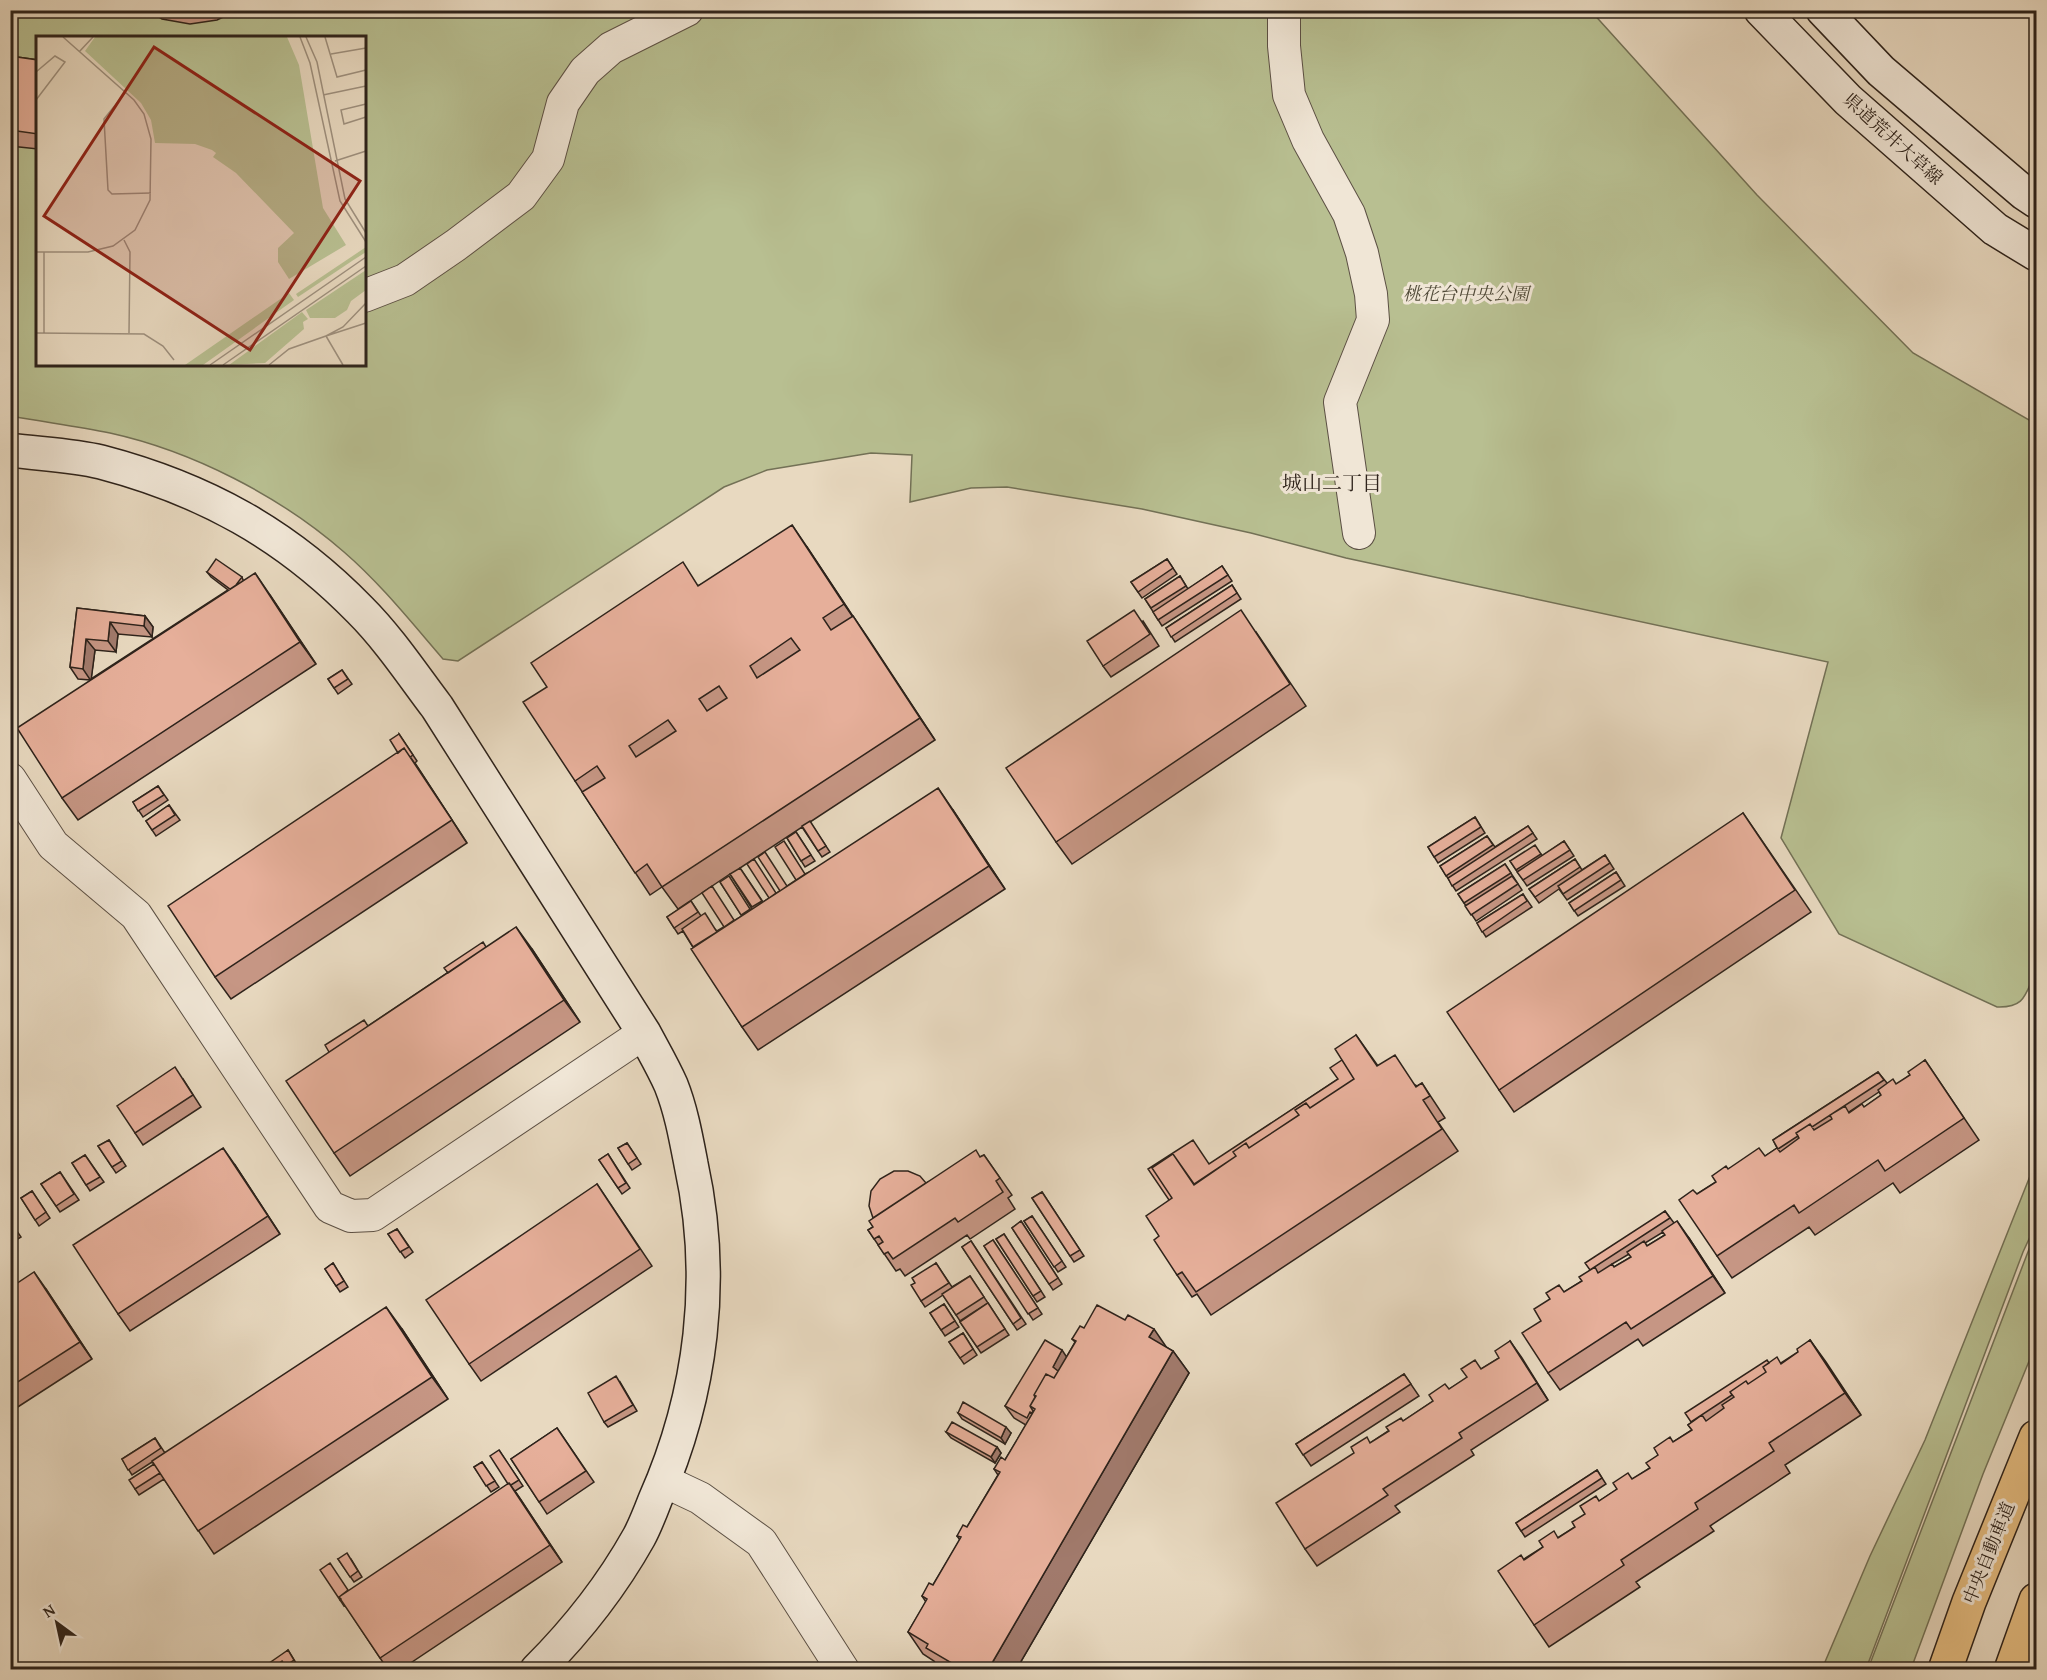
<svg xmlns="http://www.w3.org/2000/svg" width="2047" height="1680" font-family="'Gentium Book Plus','Noto Serif JP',serif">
<rect width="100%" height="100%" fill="#e8d9c0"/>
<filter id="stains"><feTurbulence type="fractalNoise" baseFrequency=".00333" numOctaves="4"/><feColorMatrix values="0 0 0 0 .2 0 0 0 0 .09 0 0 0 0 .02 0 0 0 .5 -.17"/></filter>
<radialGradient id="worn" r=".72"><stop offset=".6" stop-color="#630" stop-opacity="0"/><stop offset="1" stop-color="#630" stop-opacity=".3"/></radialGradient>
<path fill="#b8bf91" stroke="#737156" stroke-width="1.5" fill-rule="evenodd" d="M10,11H1591L1757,195L1913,353L2036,424V971C2025,994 2026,1008 1997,1007L1839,934L1781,838L1828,662L1346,558L1251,533L1142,509L1007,487L971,488L910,502L912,455L871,453L767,470L724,487L458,661L443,659C411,622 381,584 344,552C280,496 192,451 110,433C77,426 43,422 11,416ZM38,38H364V364H38Z
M2036,1161V1224L2023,1252L1866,1669H1822L1870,1556L1925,1440Z
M2036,1231V1344L1983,1474L1911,1669H1868Z"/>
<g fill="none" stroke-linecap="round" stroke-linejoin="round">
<g stroke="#5c5044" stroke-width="34">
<path id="street" d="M1284,10V46L1289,95L1308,140L1349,214L1362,253L1371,294L1373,320L1340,402L1359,533
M364,296L405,280L456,245L521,196L548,159L563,103L585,71L611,48L687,10
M10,779L53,845L136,915L330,1207L351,1216L373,1215L644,1033
M664,1481L700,1498L761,1542L843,1670"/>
</g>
<g stroke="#2e231b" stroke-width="36">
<path id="secondary" d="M1761,10L1848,100L1995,229L2036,254
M1823,10L1881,71L2024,193L2036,201
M10,450C40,454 72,455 101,462C204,489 286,534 360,610C389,639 412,674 437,707L644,1033C653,1050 663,1067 671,1085C681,1110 686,1138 691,1164C716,1278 702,1394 655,1500C650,1513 645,1526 639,1537C611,1587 577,1630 537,1670"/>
</g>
<g stroke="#2e231b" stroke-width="36">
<path id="highway" d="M1945,1670L1969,1602L2036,1437
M2011,1670L2036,1600"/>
</g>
<use href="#street" stroke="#f0e6d6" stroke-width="32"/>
<use href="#secondary" stroke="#f0e6d6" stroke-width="33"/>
<use href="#highway" stroke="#e4bc80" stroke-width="33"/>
</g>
<path fill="#c69684" stroke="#2e231b" stroke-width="1.5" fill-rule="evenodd" d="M148,10H238L217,20L190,24L162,19Z
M10,56L38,60V149L10,146Z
M807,547L935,740L810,822L830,852L822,857L802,827L740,868L763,902L805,874L953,810L1005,889L758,1050L742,1027L683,931L678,934L667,917L691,901L701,916L717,931L742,916L720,882L751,910L752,909L730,874L678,909L662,887L650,895L575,781L699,585Z
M1167,559L1177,574L1142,598L1131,582Z
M1222,566L1232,581L1162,626L1145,599L1180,576L1188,589Z
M207,572L242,577L243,580L270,595L316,664L78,820L62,798L90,680L78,679L70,667L77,608L145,616L153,627L152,637L118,634L116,652L95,650L91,679L228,590L211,577Z
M1232,585L1241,599L1175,642L1166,628Z
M1143,621L1159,646L1111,677L1103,666Z
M1256,632L1306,706L1072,864L1056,842Z
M342,670L352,684L338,694L328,679Z
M399,734L417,761L415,763L467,843L231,999L215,977L398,753Z
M158,786L168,800L143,817L133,802Z
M169,805L180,820L156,836L146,821Z
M1743,813L1811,912L1514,1112L1499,1090Z
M1475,817L1485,833L1438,863L1428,847Z
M1528,826L1537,839L1456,891L1440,866L1487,836L1495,847Z
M796,832L815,861L805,867L787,838Z
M1564,841L1574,856L1527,886L1510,861L1541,854L1542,856Z
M1605,855L1614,869L1567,900L1559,889L1539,903L1529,889L1575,859L1582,870Z
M1505,864L1522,890L1476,921L1458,894Z
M1616,872L1625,886L1578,916L1569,903Z
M1523,894L1532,907L1486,937L1477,923Z
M486,947L532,949L580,1022L350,1176L334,1153L329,1052Z
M1356,1035L1378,1066L1417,1086L1422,1083L1445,1118L1438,1122L1458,1151L1211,1315L1197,1294L1192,1297L1177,1275L1159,1236L1169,1200L1210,1164L1338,1079L1342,1060Z
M1925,1060L1979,1140L1900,1193L1893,1183L1815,1235L1809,1227L1732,1278L1717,1256L1697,1194L1716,1182L1728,1169L1765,1156L1777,1148L1773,1140L1878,1072L1887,1083L1897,1084L1910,1075ZM1879,1092L1881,1095L1864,1107L1850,1112H1849Z
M183,1079L201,1107L143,1145L135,1133Z
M109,1140L126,1166L116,1173L98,1146Z
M627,1143L641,1164L632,1170L618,1148Z
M608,1154L630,1188L622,1194L599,1160Z
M85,1155L104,1182L90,1191L72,1163Z
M984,1155L1012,1195L1008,1198L1015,1209L970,1239L967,1235L905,1276L900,1269L896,1271L868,1230L873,1227V1218L926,1183Z
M235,1165L280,1234L130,1331L118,1314Z
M60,1172L79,1200L60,1212L41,1184Z
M597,1184L652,1266L481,1381L469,1364Z
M32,1191L50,1218L39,1226L21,1198Z
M1042,1192L1084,1256L1074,1262L1032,1198Z
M1665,1211L1674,1223L1689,1238L1725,1293L1643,1346L1638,1339L1560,1390L1548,1373L1541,1321L1564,1292L1582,1281L1590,1270ZM1663,1232L1665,1235L1647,1246L1645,1243ZM1629,1254L1631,1257L1614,1267L1612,1264Z
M1032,1216L1066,1267L1058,1272L1024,1221Z
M10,1221L21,1237L13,1242L10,1239Z
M1021,1221L1062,1284L1053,1290L1012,1228Z
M397,1229L413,1252L405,1258L388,1234Z
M1004,1234L1045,1297L1037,1302L996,1239Z
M993,1240L1042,1314L1033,1320L984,1246Z
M971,1241L1026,1324L1017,1330L962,1247Z
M333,1263L348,1287L340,1292L325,1269Z
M936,1263L952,1287L970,1276L988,1303L960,1321L943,1295L925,1307L921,1301Z
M10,1288L46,1289L92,1359L10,1412Z
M988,1303L1009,1335L981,1353L960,1322Z
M944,1304L959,1327L945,1336L930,1313Z
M1084,1328L1166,1347L1173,1351L1189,1373L1016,1670H940L934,1661L923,1654L908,1632L926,1602L922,1596L933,1585L960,1540L957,1536L967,1527L998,1475L994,1469L1005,1460L1026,1425L1014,1418L1005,1406L1067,1356L1075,1342L1072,1339Z
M402,1329L448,1399L214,1554L164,1479L139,1495L135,1489L154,1464L152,1462L132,1475L122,1459L155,1438L165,1453Z
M963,1333L977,1355L964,1364L949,1342Z
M1810,1340L1861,1415L1785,1465L1790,1473L1710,1526L1714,1531L1636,1582L1640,1587L1549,1647L1534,1625L1524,1559L1575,1527L1585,1514L1599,1501L1650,1468L1658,1455L1673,1442L1692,1430L1688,1425L1769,1363H1781L1798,1352Z
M1510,1341L1548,1400L1471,1450L1474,1455L1395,1506L1400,1512L1317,1566L1305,1549L1370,1443L1433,1401L1449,1389L1499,1358Z
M1404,1374L1419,1396L1311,1466L1296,1444Z
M620,1382L637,1411L608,1427L604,1422Z
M958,1413L1011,1433L1005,1444L962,1419Z
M557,1428L594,1482L547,1514L511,1459Z
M946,1432L997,1447L1001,1453L995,1463L951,1438Z
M499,1450L523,1486L515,1491L562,1562L400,1670H388L345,1605L344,1606L340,1600L508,1484Z
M482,1462L499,1487L491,1492L474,1467Z
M1597,1470L1606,1484L1525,1537L1516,1523Z
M338,1559H351L362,1577L354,1582Z
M288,1650L298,1666L293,1670H267Z"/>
<path fill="#a17a6c" stroke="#2e231b" stroke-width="1.5" d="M792,525L807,547L859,626L844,604Z
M255,573L270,595L316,664L300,642Z
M145,616L153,627L152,637L144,626Z
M853,616L868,638L935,740L920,718Z
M110,622L118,634L116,652L108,641Z
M86,639L95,650L91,681L83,669Z
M404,748L420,771L467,843L452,820Z
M938,788L953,810L1005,889L989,866Z
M516,927L532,949L580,1022L564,1000Z
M223,1148L235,1165L280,1234L268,1216Z
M1677,1221L1689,1238L1725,1293L1713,1276Z
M34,1272L46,1289L92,1359L80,1342Z
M386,1307L402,1329L448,1399L432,1377Z
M1154,1329L1169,1351L1149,1337Z
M1810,1340L1826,1362L1861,1415L1845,1393Z
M1510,1341L1522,1358L1548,1400L1537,1383Z
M1062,1350L1070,1362L1061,1379L1053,1367Z
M1173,1351L1189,1373L1016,1670H988Z
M1006,1427L1011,1433L1005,1444L1001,1438Z
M997,1447L1001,1453L995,1463L991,1457Z
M509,1483L521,1500L562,1562L550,1545Z
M962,1663L967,1670H961L960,1668Z"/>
<path fill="#e6af9a" stroke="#2e231b" stroke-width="1.5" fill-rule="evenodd" d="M10,56L38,60V134L10,130Z
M792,525L844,604L823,618L831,630L853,616L920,718L662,887L647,864L635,873L582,792L605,778L597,766L575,781L523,702L547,687L531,663L683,562L698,586ZM791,638L800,650L757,678L750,666ZM719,686L727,698L707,711L699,699ZM668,720L676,731L636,757L629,746Z
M216,559L242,577L236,585L230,589L207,572Z
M1167,559L1173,568L1138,592L1131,582Z
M1222,566L1228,575L1158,620L1153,612Z
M255,573L300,642L62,798L17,728Z
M1180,576L1186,586L1151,608L1145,599Z
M1232,585L1237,593L1171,637L1166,628Z
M77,608L145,616L144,626L110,622L108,641L86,639L83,669L70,667Z
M1134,610L1150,634L1103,666L1087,641Z
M1241,610L1290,684L1056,842L1006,768Z
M342,670L348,679L334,688L328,679Z
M399,734L413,755L410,757L404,748L398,753L390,740Z
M404,748L452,820L215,977L168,906Z
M158,786L164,795L138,811L133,802Z
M938,788L989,866L742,1027L691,949Z
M169,805L175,815L152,830L146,821Z
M1743,813L1795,890L1499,1090L1447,1012Z
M1475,817L1481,827L1434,857L1428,847Z
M810,821L826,846L818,851L802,826Z
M1528,826L1533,833L1452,886L1448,878Z
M796,832L811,855L801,861L787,838Z
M1487,836L1493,845L1446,876L1440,866Z
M784,841L805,874L796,880L775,847Z
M1564,841L1570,850L1523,880L1517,872Z
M1535,845L1541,854L1516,870L1510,861Z
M765,852L787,886L780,891L758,857Z
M1605,855L1610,863L1563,894L1558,886Z
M754,859L776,893L769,898L747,864Z
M1575,859L1580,867L1535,897L1529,889Z
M1505,864L1511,873L1464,903L1458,894Z
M740,868L762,901L752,907L730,874Z
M1616,872L1621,880L1574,911L1569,903Z
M729,876L750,909L741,915L720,882Z
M1512,876L1518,884L1471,915L1465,906Z
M712,886L734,920L724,927L702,893Z
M1523,894L1527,901L1482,932L1477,923Z
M691,901L698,912L674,928L667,917Z
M705,913L717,932L693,947L682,929Z
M516,927L564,1000L334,1153L286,1081Z
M483,942L486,947L448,973L444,968Z
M364,1020L368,1026L329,1052L325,1045Z
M1356,1035L1377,1066L1395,1055L1416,1087L1422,1083L1430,1096L1423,1100L1442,1129L1196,1292L1182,1272L1177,1275L1154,1240L1159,1236L1146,1216L1172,1198L1152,1168L1173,1154L1194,1185L1236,1156L1233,1152L1246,1143L1249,1148L1299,1115L1295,1110L1306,1103L1310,1108L1354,1079L1335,1049Z
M1342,1060L1354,1079L1310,1108L1306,1103L1295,1110L1299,1115L1249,1148L1246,1143L1233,1152L1236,1156L1194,1184L1173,1154L1152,1168L1172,1198L1169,1200L1148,1169L1193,1140L1209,1164L1338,1079L1330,1068Z
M1925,1060L1964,1118L1885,1171L1878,1160L1799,1213L1794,1205L1717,1256L1679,1200L1693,1190L1697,1194L1716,1182L1712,1176L1726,1166L1728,1169L1759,1148L1765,1156L1777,1148L1780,1152L1799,1138L1796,1133L1810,1124L1814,1130L1832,1119L1830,1115L1845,1106L1849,1113L1862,1104L1864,1107L1881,1095L1878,1090L1893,1079L1896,1084L1910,1075L1908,1072Z
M175,1067L193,1095L135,1133L117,1106Z
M1878,1072L1884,1080L1812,1127L1810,1124L1796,1133L1798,1136L1778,1149L1773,1140Z
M109,1140L122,1161L112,1167L98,1146Z
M627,1143L637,1158L628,1164L618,1148Z
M223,1148L268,1216L118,1314L73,1245Z
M976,1150L980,1157L984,1155L1000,1178L996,1181L1003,1192L958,1222L955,1218L893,1259L888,1252L884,1254L878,1245L883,1242L879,1236L874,1239L868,1230L873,1227L869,1221Z
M608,1154L626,1183L618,1188L599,1160Z
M85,1155L100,1177L86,1185L72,1163Z
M894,1171H908L920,1176L926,1183L873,1218L869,1206L871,1191L880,1179Z
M60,1172L74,1194L56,1206L41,1184Z
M597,1184L640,1249L469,1364L426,1300Z
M32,1191L46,1212L35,1220L21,1198Z
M1042,1192L1080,1250L1070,1256L1032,1198Z
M1665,1211L1670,1218L1590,1270L1585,1263Z
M1032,1216L1062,1261L1054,1267L1024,1221Z
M10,1221L17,1231L10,1235Z
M1021,1221L1058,1278L1049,1284L1012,1228Z
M1677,1221L1713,1276L1631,1329L1626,1322L1548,1373L1522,1333L1541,1321L1534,1309L1550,1299L1546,1293L1559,1285L1564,1292L1582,1281L1579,1277L1595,1267L1598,1273L1612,1264L1614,1267L1631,1257L1627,1252L1644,1241L1647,1246L1665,1235L1662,1231Z
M397,1229L409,1247L400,1252L388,1234Z
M1004,1234L1041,1291L1033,1296L996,1239Z
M993,1240L1038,1308L1028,1314L984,1246Z
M971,1241L1021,1318L1013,1324L962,1247Z
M333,1263L344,1281L336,1286L325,1269Z
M936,1263L949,1283L921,1301L911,1285L915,1283L912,1278Z
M34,1272L80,1342L10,1387V1288Z
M970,1276L984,1297L956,1315L942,1294Z
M988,1303L1005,1329L977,1347L960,1322Z
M944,1304L955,1321L941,1330L930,1313Z
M1097,1305L1125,1320L1128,1315L1154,1329L1149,1337L1173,1351L988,1670H974L962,1663L960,1668L926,1648L928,1644L908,1632L927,1599L922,1596L929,1583L933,1585L961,1537L957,1536L963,1525L967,1527L1000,1472L994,1469L1001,1457L1005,1460L1035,1409L1030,1406L1036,1396L1034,1395L1046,1374L1054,1378L1076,1341L1072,1339L1080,1326L1084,1328Z
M386,1307L432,1377L198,1531L152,1461Z
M963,1333L973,1349L960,1358L949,1342Z
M1045,1340L1062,1350L1053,1367L1058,1371L1054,1378L1046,1374L1034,1395L1035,1397L1030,1406L1033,1411L1032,1413L1030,1412L1027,1418L1005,1406Z
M1810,1340L1845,1393L1769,1443L1774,1451L1695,1503L1698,1509L1621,1560L1624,1565L1534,1625L1498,1571L1521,1555L1524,1560L1543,1547L1539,1541L1554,1531L1558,1538L1575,1527L1572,1522L1585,1514L1580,1506L1596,1496L1599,1501L1617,1489L1613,1483L1628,1473L1632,1479L1650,1468L1646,1463L1658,1455L1654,1448L1670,1437L1673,1442L1692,1430L1688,1425L1702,1415L1706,1421L1724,1408L1722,1405L1734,1397L1730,1392L1746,1381L1748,1384L1766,1372L1763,1367L1777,1357L1781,1364L1798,1352L1797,1349Z
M1510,1341L1537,1383L1459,1433L1462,1438L1383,1489L1388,1495L1305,1549L1276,1503L1354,1453L1351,1447L1367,1437L1370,1443L1389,1431L1386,1427L1401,1418L1403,1421L1433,1401L1429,1395L1445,1384L1449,1389L1467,1377L1461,1369L1475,1360L1481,1369L1499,1358L1495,1351Z
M1767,1360L1769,1363L1763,1367L1766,1372L1748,1384L1746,1381L1730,1392L1732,1395L1691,1422L1685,1413Z
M1404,1374L1411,1384L1303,1455L1296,1444Z
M616,1376L633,1405L604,1422L588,1393Z
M963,1402L1006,1427L1001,1438L958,1413Z
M952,1422L997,1447L991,1457L946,1432Z
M557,1428L586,1471L539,1502L511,1459Z
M155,1438L161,1448L128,1470L122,1459Z
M499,1450L519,1480L511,1485L509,1483L508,1484L490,1456Z
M482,1462L495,1481L486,1486L474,1467Z
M154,1464L160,1473L135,1489L129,1480Z
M1597,1470L1602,1478L1521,1531L1516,1523Z
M509,1483L550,1545L380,1658L339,1597Z
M347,1553L358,1571L350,1577L338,1559Z
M330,1563L348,1590L339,1597L341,1599L340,1600L320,1570Z
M288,1650L294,1660L285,1666L282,1661L270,1670H267L265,1666Z
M282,1661L287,1670H270Z"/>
<g text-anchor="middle" stroke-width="6" stroke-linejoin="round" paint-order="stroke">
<g font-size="18" fill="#2e231b" stroke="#f0e6d6">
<text transform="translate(1893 139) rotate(42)" y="6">県道荒井大草線</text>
<text transform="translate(1989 1553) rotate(-68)" y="6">中央自動車道</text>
</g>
<g font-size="18" font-style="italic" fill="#504a38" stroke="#f0e6d6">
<text x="1466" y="300">桃花台中央公園</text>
</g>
<g font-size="20" fill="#2e231b" stroke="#f0e6d6">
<text x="1332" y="490">城山二丁目</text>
</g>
</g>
<g transform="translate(36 36)">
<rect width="330" height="330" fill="#e8d9c0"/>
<path d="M59,1H251L263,29L287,172L310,209L253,243L242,226V212L258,197L200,137L177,121L180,117L176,114L159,108L119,107L115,84L105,67L49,15ZM330,211V216L316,225L262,261L260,258ZM330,234V254L315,265L311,274L299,282H274L270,274ZM253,257L258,264L167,329H149ZM266,276L272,283L267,286L268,293L229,327L193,329Z" fill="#b8bf91"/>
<path fill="none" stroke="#9e907e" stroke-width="1.5" d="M264,1L274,27L304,165L330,206M270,1L281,26L309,163L330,197M289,1L301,41L330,34M43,16L57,1M295,18L330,12M0,36L19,20L29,26L0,64M89,57L68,83L72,154L76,158L115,157M287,59L330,50M330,68L305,74L308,88L330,81M299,125L330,115M88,204L94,216L93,297M0,216H52L77,210L99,194L114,164L115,103L108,78L98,64L27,1M8,216V297M330,267L307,291L290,300L330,287M0,297L108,298L127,310L138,324M174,329L330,221M187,329L330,230M233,329L253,313L290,300L307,329"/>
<path fill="#8f2418" fill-opacity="0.15" stroke="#8f2418" stroke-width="3" d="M118,11L324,145L214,314L8,180Z"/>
<rect width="330" height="330" fill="none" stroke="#2e231b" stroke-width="3"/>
</g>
<rect width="2047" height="1680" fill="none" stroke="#e8d9c0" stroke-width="36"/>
<rect x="12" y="12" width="2023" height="1656" fill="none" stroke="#2e231b" stroke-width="3"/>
<rect x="18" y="18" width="2011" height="1644" fill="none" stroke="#2e231b" stroke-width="1.5"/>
<g transform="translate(57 1623) rotate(327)" stroke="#f0e6d6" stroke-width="4.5" paint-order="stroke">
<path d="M0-4.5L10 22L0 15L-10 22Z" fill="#2e231b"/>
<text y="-9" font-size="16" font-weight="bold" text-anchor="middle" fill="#2e231b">N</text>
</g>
<rect width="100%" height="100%" filter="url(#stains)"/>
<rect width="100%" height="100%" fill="url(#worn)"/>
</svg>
